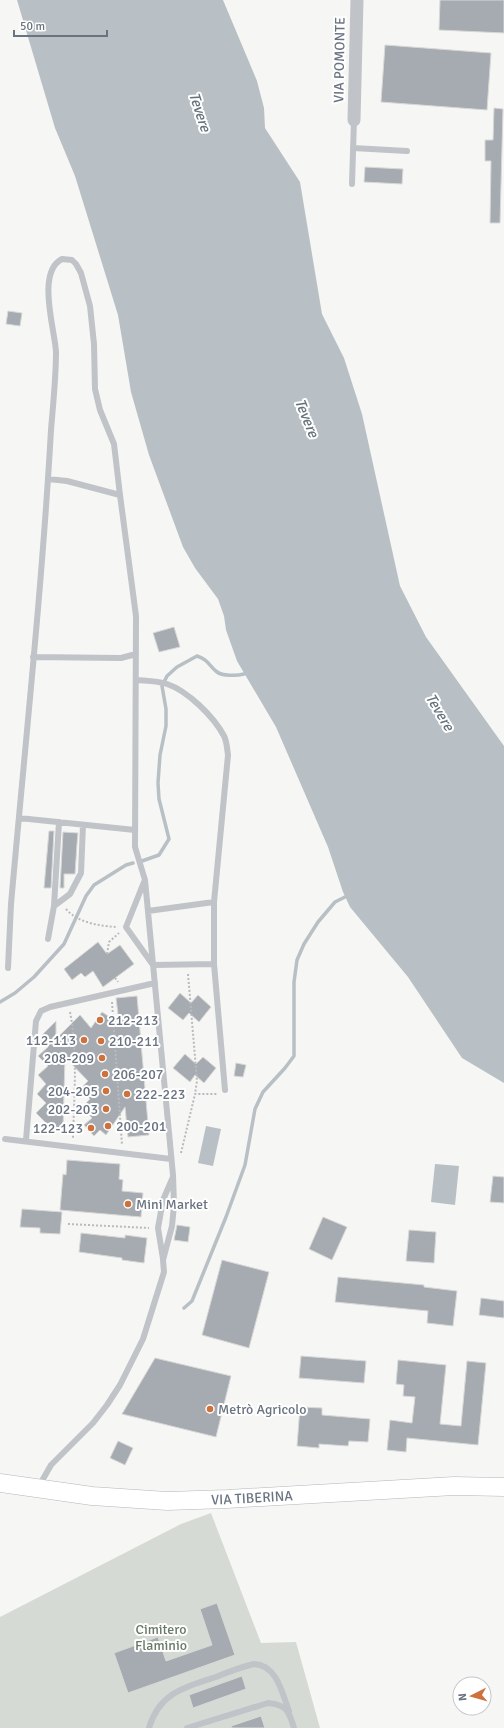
<svg xmlns="http://www.w3.org/2000/svg" width="504" height="1728" font-family="Signika,sans-serif">
<rect width="100%" height="100%" fill="#f6f6f4"/>
<path fill="#d5dbd4" d="M211,1513L261,1643L296,1642L320,1728H0V1617L181,1524Z"/>
<path fill="#b8c0c5" d="M17,0H223L257,81L264,108L265,128L300,182L322,314L344,358L362,414L400,586L426,637L504,746V1083L462,1058L408,977L350,907L343,892L328,847L276,727L237,661L226,630L224,616L218,599L195,568L183,547L149,455L131,392L118,315L75,176L55,128Z
M206,1126L221,1129L213,1166L198,1163Z
M435,1164L459,1166L455,1205L431,1202Z"/>
<g fill="none" stroke-linecap="round" stroke-linejoin="round">
<path stroke="#b8c0c5" stroke-width="3.5" d="M142,861L159,855L169,839L159,799L158,783L160,755L166,726V709L162,686L167,676L177,667L197,656C209,660 208,665 217,672C222,676 237,676 244,674
M0,1002L15,993L34,977L64,944L86,896L94,885L126,865L133,863
M184,1308L192,1301L226,1217L245,1165L255,1109L263,1092L285,1068L294,1056V982L297,960L304,944L318,922L335,902L345,897"/>
</g>
<path fill="#a6abb2" stroke="#d8d8d6" d="M440,0H504V33L439,30Z
M385,45L491,53L487,110L381,102Z
M494,108L503,109L500,223H490L491,161H485V140H493Z
M365,167L403,169L402,184L364,182Z
M8,311L22,313L20,326L6,324Z
M174,627L180,647L159,652L153,633Z
M49,831H54L51,888H44Z
M63,832L78,833L77,844L75,874H64V888H60Z
M98,942L107,954L120,945L134,964L103,987L93,971L85,977L81,973L72,980L64,969Z
M180,993L191,1003L198,995L211,1007L199,1022L189,1013L183,1020L168,1008Z
M137,996L149,1135L128,1137L125,1107L106,1135L100,1130L94,1136L84,1125L92,1118L82,1107L90,1099L80,1089L88,1081L65,1057L63,1129H52L36,1113L46,1103L37,1094L46,1084L38,1075L48,1066L38,1056L48,1047L39,1038L56,1021V1039L80,1015L91,1028L102,1012L119,1023L116,998Z
M185,1054L196,1064L203,1057L216,1068L204,1083L195,1075L190,1082L173,1068Z
M236,1063L246,1065L243,1077L234,1076Z
M67,1160L120,1164L119,1179L123,1180L122,1191L143,1193L141,1217L60,1210L63,1174L66,1175Z
M493,1176L504,1177V1203L490,1202Z
M22,1209L62,1212L60,1234L40,1233V1228L20,1227Z
M323,1217L347,1227L332,1260L309,1249Z
M177,1225L190,1227L188,1242L174,1240Z
M409,1230L436,1232L434,1263L406,1261Z
M81,1233L125,1238V1235L147,1238L144,1263L122,1260V1258L79,1252Z
M222,1260L269,1272L249,1348L202,1335Z
M338,1277L424,1285V1287L457,1291L453,1326L427,1323L428,1311L335,1302Z
M481,1298L504,1301V1318L479,1315Z
M301,1356L366,1361L364,1383L299,1378Z
M155,1358L231,1376L216,1437L122,1414Z
M398,1360L446,1365L440,1424L461,1426L467,1361L486,1363L478,1445L407,1438L406,1452L387,1450L390,1420L412,1423L415,1397L403,1396L404,1385L396,1384Z
M300,1407L322,1408V1415L370,1419L368,1442L349,1441L348,1446L319,1444V1448L297,1446Z
M118,1441L133,1448L125,1465L110,1458Z
M217,1603L235,1655L128,1693L114,1653L158,1637L166,1661L212,1645L200,1609Z
M242,1676L246,1689L193,1708L189,1695Z
M261,1716L265,1728H232L231,1726Z"/>
<g fill="none" stroke-linecap="round" stroke-linejoin="round">
<g stroke="#b3b6bb" stroke-width="19">
<g id="secondary">
<path id="s1" d="M0,1483L92,1496L167,1501L227,1499L454,1486L504,1487"/>
</g>
</g>
<path stroke="#b8babd" stroke-width="2" stroke-dasharray="2 2" stroke-linecap="butt" d="M66,909C78,923 100,926 117,927
M107,954L109,942L119,933
M188,974L197,1081L195,1094
M115,978L118,982
M112,1002L122,1145
M70,1012C78,1053 74,1097 73,1139
M181,1153L195,1094H218
M68,1224L149,1228"/>
<path stroke="#c0c3c7" stroke-width="6" d="M353,148L407,151
M352,184L354,120
M33,657L121,658L136,654
M136,680C147,681 157,681 167,684C188,691 214,717 224,736C227,742 227,749 228,755L214,902V964L225,1090
M19,818L135,830
M144,882L126,927L153,965L214,964
M54,906L59,822
M148,911L214,902
M48,939L54,906L70,894L81,873L83,825
M8,968L11,904C25,746 42,588 51,430C53,405 56,378 56,352C55,330 36,272 62,259L72,260L76,264L81,273L90,306L94,344L95,389L100,410L114,444L120,495
M5,1139L171,1159
M26,1140L36,1021L41,1011L50,1007L155,983
M163,1259L158,1228L163,1200L173,1177
M39,1486L51,1465L93,1423L107,1405L120,1385L143,1339L164,1272L163,1260L172,1226L174,1205L173,1175L145,880L135,847L136,616L120,495L67,481L48,479
M149,1728C159,1693 185,1687 216,1677C228,1672 241,1667 254,1664C277,1665 282,1693 289,1711
M187,1728L268,1703C287,1705 289,1711 294,1728"/>
<path stroke="#c0c3c7" stroke-width="13" d="M354,120L357,0"/>
<use href="#secondary" stroke="#fff" stroke-width="18"/>
</g>
<g fill="#cd723d" stroke="#fff" stroke-width="1.5">
<circle cx="100" cy="1020" r="4"/>
<circle cx="84" cy="1040" r="4"/>
<circle cx="101" cy="1041" r="4"/>
<circle cx="102" cy="1058" r="4"/>
<circle cx="105" cy="1074" r="4"/>
<circle cx="106" cy="1091" r="4"/>
<circle cx="127" cy="1094" r="4"/>
<circle cx="106" cy="1109" r="4"/>
<circle cx="108" cy="1126" r="4"/>
<circle cx="91" cy="1128" r="4"/>
<circle cx="128" cy="1204" r="4"/>
<circle cx="210" cy="1409" r="4"/>
</g>
<g text-anchor="middle" stroke-width="4" stroke-linejoin="round" paint-order="stroke">
<g font-size="14" fill="#697381" stroke="#fff">
<text transform="translate(339 60) rotate(-89)" y="5">VIA POMONTE</text>
<text dy="5" stroke="none"><textPath href="#s1" startOffset="253">VIA TIBERINA</textPath></text>
</g>
<g font-size="14" fill="#697381" stroke="#fff" text-anchor="start">
<text x="108" y="1025">212-213</text>
<text x="76" y="1045" text-anchor="end">112-113</text>
<text x="109" y="1046">210-211</text>
<text x="94" y="1063" text-anchor="end">208-209</text>
<text x="113" y="1079">206-207</text>
<text x="98" y="1096" text-anchor="end">204-205</text>
<text x="135" y="1099">222-223</text>
<text x="98" y="1114" text-anchor="end">202-203</text>
<text x="116" y="1131">200-201</text>
<text x="83" y="1133" text-anchor="end">122-123</text>
<text x="136" y="1209">Mini Market</text>
<text x="218" y="1414">Metrò Agricolo</text>
</g>
<g font-size="14" fill="#697967" stroke="#fff">
<text x="161" y="1634">Cimitero<tspan x="161" dy="16">Flaminio</tspan></text>
</g>
<g font-size="15" font-style="italic" fill="#65737d" stroke="#fff">
<text transform="translate(200 112) rotate(72)" y="5">Tevere</text>
<text transform="translate(307 418) rotate(68)" y="5">Tevere</text>
<text transform="translate(440 712) rotate(59)" y="5">Tevere</text>
</g>
</g>
<g transform="translate(472 1696) rotate(264)"><circle r="19" fill="#ffffff" stroke="#c3c7cd"/>
<path d="M0-3L7 15L0 10L-7 15Z" fill="#cd723d"/>
<text y="-6" font-size="11" font-weight="bold" text-anchor="middle" fill="#697381">N</text>
</g>
<path d="M14 30v6h93v-6" fill="none" stroke="#697381" stroke-width="2"/>
<text x="20" y="30" font-size="12" fill="#697381" stroke="#ffffff" stroke-width="3" paint-order="stroke">50 m</text>
</svg>
